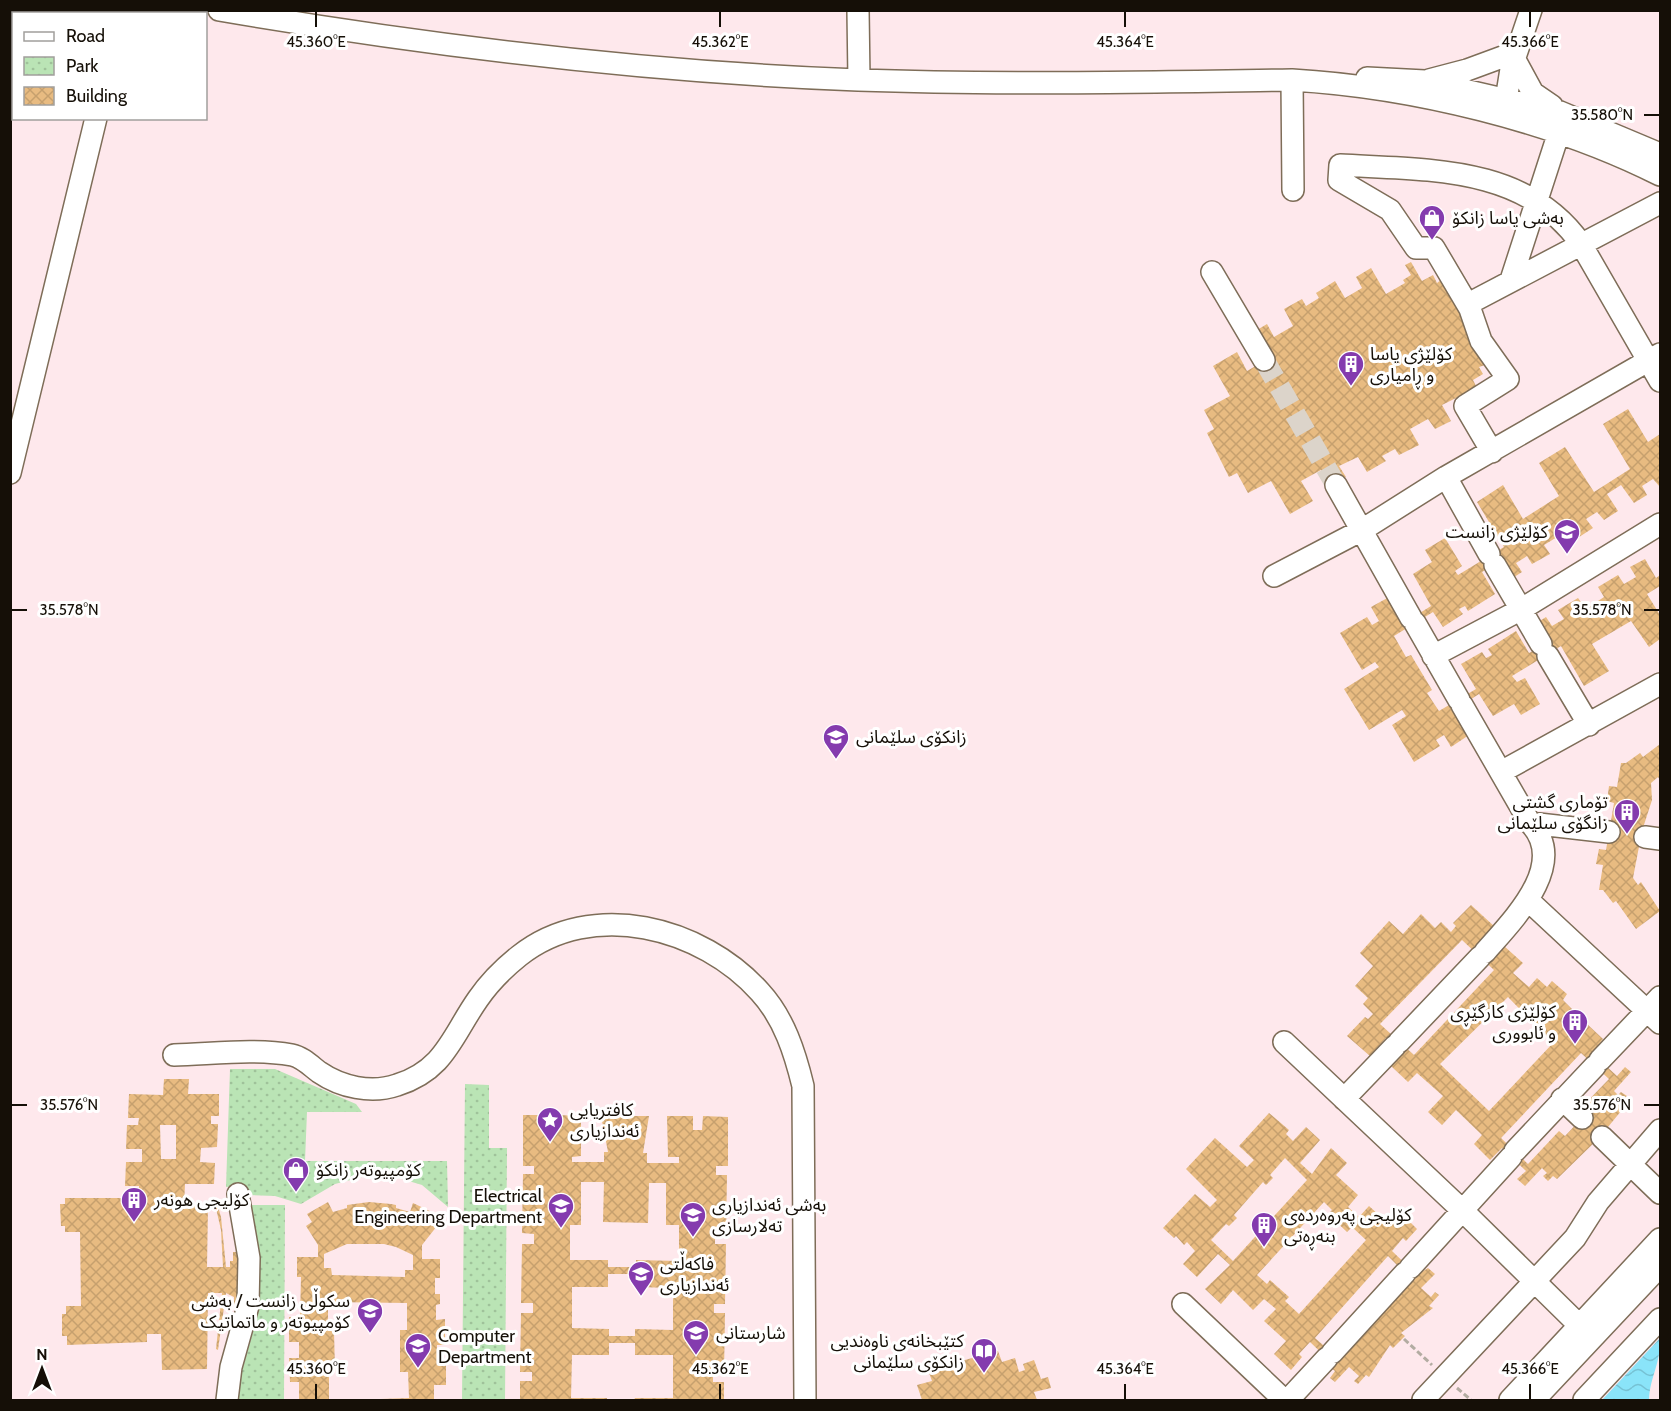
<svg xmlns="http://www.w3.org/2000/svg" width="1671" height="1411" font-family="Cabin,'Noto Sans Arabic',sans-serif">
<defs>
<pattern id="park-dots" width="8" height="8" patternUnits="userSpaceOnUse" patternTransform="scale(1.5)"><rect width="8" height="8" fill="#bae4b5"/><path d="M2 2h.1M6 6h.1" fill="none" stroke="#9fc29a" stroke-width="1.8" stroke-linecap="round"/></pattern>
<pattern id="water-waves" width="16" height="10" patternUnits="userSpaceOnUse" patternTransform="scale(1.5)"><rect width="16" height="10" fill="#8ae4f9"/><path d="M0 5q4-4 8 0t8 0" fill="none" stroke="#76c2d4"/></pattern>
<pattern id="building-cross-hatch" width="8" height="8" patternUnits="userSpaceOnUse" patternTransform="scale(1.5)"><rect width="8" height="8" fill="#e8bb81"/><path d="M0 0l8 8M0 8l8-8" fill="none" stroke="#c6a06e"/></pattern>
</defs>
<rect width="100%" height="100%" fill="#fff7ed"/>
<path fill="#fee8ec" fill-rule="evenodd" d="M11,11H1660V1400H11ZM14,14H206V118H14Z"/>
<path fill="url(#park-dots)" d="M230,1069H275L356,1104L362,1112H307L305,1161H447L448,1207L422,1185L392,1176L362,1177L335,1184L301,1204L275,1196L248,1195L246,1185L226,1187Z
M465,1084L489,1085V1148H507L505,1400H462Z
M244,1205H285L284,1400H237V1389L260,1306L257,1249Z"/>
<path fill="url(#water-waves)" d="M1660,1338C1661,1364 1650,1376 1649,1400H1602Z"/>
<path fill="url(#building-cross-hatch)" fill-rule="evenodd" d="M1411,262L1422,281L1433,275L1437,283L1441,280L1455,303L1485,365L1479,367L1483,374L1473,380L1481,396L1464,398L1462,395L1442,405L1451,421L1435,429L1428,419L1410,429L1419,445L1399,455L1395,449L1382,456L1386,461L1367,472L1358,457L1339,466L1346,477L1330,485L1321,470L1301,481L1313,501L1290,514L1271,481L1248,493L1237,473L1229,477L1207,433L1214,429L1204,410L1230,396L1213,366L1237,352L1247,371L1266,360L1252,333L1267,324L1274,337L1293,326L1284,309L1302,299L1306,306L1319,298L1316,293L1335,281L1345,298L1362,288L1356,277L1371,268L1386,294L1405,283L1403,280L1411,275L1405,265Z
M1628,409L1648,442L1660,434V487L1653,479L1642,486L1647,495L1634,503L1621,485L1607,494L1618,511L1604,520L1597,512L1586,519L1593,528L1573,541L1567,531L1544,545L1550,554L1532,564L1527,556L1516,563L1522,572L1508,581L1496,563L1482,572L1495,594L1468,611L1465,606L1459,609L1463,614L1443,627L1433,612L1394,636L1406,657L1411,655L1432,690L1427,693L1439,711L1476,689L1461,664L1482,652L1486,658L1492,655L1488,649L1516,631L1529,653L1544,645L1532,626L1546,617L1552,626L1564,619L1558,610L1578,598L1586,609L1604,597L1598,587L1618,575L1624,584L1636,577L1630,567L1645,559L1656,578L1660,575V586L1647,594L1660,615V639L1649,647L1631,621L1592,644L1609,671L1584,686L1561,646L1512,676L1517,682L1525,678L1540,704L1521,715L1514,704L1493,716L1479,694L1454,710L1469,735L1451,747L1444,735L1436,740L1440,746L1414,762L1392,725L1406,716L1402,710L1369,730L1344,689L1379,667L1375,662L1362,670L1340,633L1367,617L1372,625L1379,621L1371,607L1391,596L1407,621L1431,606L1413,574L1432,562L1425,550L1445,538L1462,566L1455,571L1458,575L1504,547L1477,502L1503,485L1523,519L1559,496L1539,463L1565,447L1594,492L1630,469L1603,424Z
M1660,744V780L1658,777L1651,783L1652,800L1642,831L1633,878L1638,885L1641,882L1660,911L1636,929L1616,901L1613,903L1603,890H1599L1603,865L1596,864L1599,849L1606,850L1614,803L1607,801L1609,786L1617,787L1621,763H1626L1640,753L1643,757Z
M1471,905L1495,927L1478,945L1493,959L1504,946L1523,963L1513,973L1529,987L1537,978L1547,987L1552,981L1567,994L1563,1000L1581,1018L1572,1027L1577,1032L1586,1023L1603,1039L1592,1053L1617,1076L1625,1067L1631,1072L1614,1091L1618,1095L1621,1092L1627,1096L1622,1102L1626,1105L1599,1138L1557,1179L1553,1176L1548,1181L1543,1176L1547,1173L1542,1168L1525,1186L1517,1179L1526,1171L1502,1148L1490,1160L1474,1144L1482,1135L1456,1110L1442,1125L1428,1112L1443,1096L1417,1073L1408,1082L1391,1066L1403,1054L1386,1038L1370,1056L1347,1036L1365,1017L1368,1019L1373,1014L1363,1004L1368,998L1355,986L1373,966L1360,953L1389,921L1403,934L1421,914L1435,928L1441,922L1451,932L1456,926L1453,923ZM1462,940L1494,970L1414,1055L1380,1024ZM1508,997L1553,1043L1489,1111L1440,1064ZM1581,1053L1609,1079L1578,1111L1583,1117L1565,1136L1559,1131L1528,1164L1501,1138Z
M164,1079H189L188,1094H219V1116H211V1124H218L217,1147L201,1148L200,1162L215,1163L214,1184H185L184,1206H208L207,1267H223L221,1230L215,1204L217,1203L221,1217L226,1267H230V1261H233V1252H240V1305H234V1297L226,1293L218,1350L216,1349L222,1293H208L207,1369L162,1370L161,1334H147V1342L67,1345V1336H62V1314H66V1306H81L80,1232H65V1226H61L60,1204H65V1198H139V1186H125L126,1162H142V1149H126L127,1125H138L139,1118H128L129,1094L163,1095ZM160,1125H176V1159H161Z
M1269,1113L1289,1130L1286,1134L1293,1141L1306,1127L1320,1140L1300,1163L1312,1174L1331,1148L1347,1163L1336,1175L1358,1195L1348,1207L1359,1217L1369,1206L1390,1225L1401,1213L1417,1229L1406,1241L1403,1238L1392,1251L1417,1275L1428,1268L1435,1274L1421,1288L1431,1297L1435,1292L1439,1295L1429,1306L1433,1308L1401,1333L1405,1336L1393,1348L1390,1345L1369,1377L1366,1375L1358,1384L1354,1381L1359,1376L1349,1367L1335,1382L1330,1378L1335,1371L1331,1368L1334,1365L1310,1342L1299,1354L1302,1357L1291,1370L1274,1354L1286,1341L1264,1321L1276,1309L1264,1299L1253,1310L1233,1290L1221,1304L1205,1289L1230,1265L1218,1254L1197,1277L1183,1264L1195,1251L1187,1242L1184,1245L1176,1236L1174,1238L1163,1228L1195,1194L1210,1207L1217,1200L1186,1169L1215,1138L1247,1167L1254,1160L1239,1146ZM1285,1158L1307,1180L1233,1261L1211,1240L1226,1224L1229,1226L1237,1218L1234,1215L1263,1182L1266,1185L1273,1178L1270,1175ZM1324,1202L1332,1210L1328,1214L1347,1232L1352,1227L1366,1240L1299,1314L1285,1301L1289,1297L1270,1280L1267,1284L1257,1275ZM1388,1256L1411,1279L1339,1359L1315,1338Z
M523,1115H549L548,1129H558V1115L581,1116V1156L572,1157V1162H604V1152H608L601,1116H649L643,1153H647V1163H679V1157H668L667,1116H693V1130H702L703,1116L728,1117V1166H716V1175H727L726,1235H715V1244H726L725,1304H714V1313H725L724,1374H713V1382H724V1400H634L635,1398H673V1355H635V1343H609V1355H572L571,1398H607V1400H520V1381H532V1372H520L521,1313H533V1303H521L522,1244H534V1234L522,1233L523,1174H534V1166H523ZM581,1182H604L603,1222L648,1223L649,1183H666V1225H679V1261L636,1260V1267H608V1260H570V1225H581ZM608,1274H636V1287L673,1288V1330L635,1329V1336H609V1329L572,1328V1287H608Z
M328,1202L333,1212L347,1208V1205L369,1202L391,1204L396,1205V1208L410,1212L413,1203L436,1214L430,1223L437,1226L422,1245V1259H440V1278H435V1294H440V1304L436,1305V1320L445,1319V1345H437V1360H446V1385H434V1400H352L409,1398L408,1372H400V1330H407V1303L328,1302V1331H334L335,1371L329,1372V1400H299V1382H290L289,1358H299V1342H289V1317H300L301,1277H297V1257H318V1245L306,1226L312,1222L307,1214ZM347,1244H384L396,1247L413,1255V1270H405V1277L332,1275L331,1268H324V1254Z
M998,1351L1002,1362L1015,1358L1019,1372L1025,1370L1023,1364L1034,1360L1041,1379L1048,1377L1051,1388L1034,1392L1037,1400H922L917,1385L932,1381L928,1370Z"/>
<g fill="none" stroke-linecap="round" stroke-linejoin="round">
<path stroke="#dcd4ca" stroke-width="21" stroke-dasharray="21 10" stroke-linecap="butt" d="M1264,360L1336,485"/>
<g stroke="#7e6d58" stroke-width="24">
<path id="minor" d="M219,10C430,46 644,72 858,80C1003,85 1147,82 1292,80C1412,87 1553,121 1660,175
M858,10L859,80
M122,14L123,10
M1514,58L1533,93L1552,106
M1367,78L1425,81L1560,112L1660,154
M1292,80L1293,190
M1429,80L1467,70L1505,56
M1504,113L1511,69L1531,10
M1212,272L1264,360
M1511,280L1559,132
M1468,304L1660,203
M1492,452L1465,406L1508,379L1481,341L1470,309L1434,248H1416L1390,210L1339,180L1340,165C1426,170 1526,165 1581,244L1660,381
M10,473L96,118
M1446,477L1489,554
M1336,485L1411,618
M1495,565L1541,644
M1274,576L1362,530L1446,477L1660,354
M1415,623L1459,700
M1433,656L1520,610L1660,524
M1548,656L1589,725
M1462,705L1530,823C1570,864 1512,921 1485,952
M1501,772L1660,684
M1530,823L1609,832
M1645,837L1660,839
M1529,901L1660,1023
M1284,1042L1463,1211L1580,1326
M1399,1042L1480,957
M174,1055C212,1054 255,1048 292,1055C302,1057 311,1066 319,1072C341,1087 371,1094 397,1085C445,1070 452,1036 478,999C489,983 504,968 519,956C592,898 702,927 760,992C784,1018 795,1053 803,1086L805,1400
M1600,1060L1660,997
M1344,1099L1395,1046
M1562,1099L1582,1118
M1602,1137L1660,1193
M1515,1151L1595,1066
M1410,1268L1511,1157
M1183,1304L1284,1400
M1332,1353L1405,1273
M227,1400L231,1367L248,1306L249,1258L238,1194
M1288,1400L1327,1358
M1423,1400L1575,1238L1598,1202L1660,1130
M1510,1400L1660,1239
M1534,1400L1660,1266
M1584,1400L1660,1319"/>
</g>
<path stroke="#b3aca2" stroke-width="3" stroke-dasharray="6 3" stroke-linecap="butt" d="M1404,1339L1432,1365
M1457,1388L1471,1400"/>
<use href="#minor" stroke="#fff" stroke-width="21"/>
</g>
<path fill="none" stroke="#150f07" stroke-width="2" d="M316,12V27M720,12V27M1125,12V27M1530,12V27M1644,115H1659M12,610H27M1644,610H1659M12,1105H27M1644,1105H1659M316,1384V1399M720,1384V1399M1125,1384V1399M1530,1384V1399"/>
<defs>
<g id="shop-pin" transform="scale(1.35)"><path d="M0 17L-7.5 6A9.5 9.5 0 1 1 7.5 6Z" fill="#843bae" stroke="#fff"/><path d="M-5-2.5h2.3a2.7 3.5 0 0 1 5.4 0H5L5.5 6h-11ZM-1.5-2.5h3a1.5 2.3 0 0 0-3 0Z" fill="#fff"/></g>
<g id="building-pin" transform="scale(1.35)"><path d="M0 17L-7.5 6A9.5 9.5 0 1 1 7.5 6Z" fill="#843bae" stroke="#fff"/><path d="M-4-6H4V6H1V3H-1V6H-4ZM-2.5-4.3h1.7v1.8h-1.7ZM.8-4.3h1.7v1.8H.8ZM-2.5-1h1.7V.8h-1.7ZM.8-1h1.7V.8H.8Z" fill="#fff"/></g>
<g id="university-pin" transform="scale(1.35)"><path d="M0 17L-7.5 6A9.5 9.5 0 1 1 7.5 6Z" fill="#843bae" stroke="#fff"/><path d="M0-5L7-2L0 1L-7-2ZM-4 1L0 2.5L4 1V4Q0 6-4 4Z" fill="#fff"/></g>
<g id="sight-pin" transform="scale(1.35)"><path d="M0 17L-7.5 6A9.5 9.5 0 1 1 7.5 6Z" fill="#843bae" stroke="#fff"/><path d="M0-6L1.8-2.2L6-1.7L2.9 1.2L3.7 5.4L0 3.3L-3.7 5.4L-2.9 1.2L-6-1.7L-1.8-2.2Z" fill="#fff"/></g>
<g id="library-pin" transform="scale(1.35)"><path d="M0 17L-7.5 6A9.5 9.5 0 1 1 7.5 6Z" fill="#843bae" stroke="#fff"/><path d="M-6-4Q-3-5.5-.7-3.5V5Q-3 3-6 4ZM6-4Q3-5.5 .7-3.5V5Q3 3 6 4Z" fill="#fff"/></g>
</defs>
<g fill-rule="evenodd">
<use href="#shop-pin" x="1432" y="218"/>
<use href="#building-pin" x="1351" y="364"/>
<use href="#university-pin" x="1567" y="532"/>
<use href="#university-pin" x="836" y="737"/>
<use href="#building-pin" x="1627" y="812"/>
<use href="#building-pin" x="1575" y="1022"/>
<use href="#sight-pin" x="550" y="1120"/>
<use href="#shop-pin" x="296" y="1170"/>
<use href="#building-pin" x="134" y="1200"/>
<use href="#university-pin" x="561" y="1206"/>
<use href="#university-pin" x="693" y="1215"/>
<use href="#building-pin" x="1264" y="1225"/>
<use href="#university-pin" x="641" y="1274"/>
<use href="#university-pin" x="370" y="1311"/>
<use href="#university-pin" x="696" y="1333"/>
<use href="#university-pin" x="418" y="1346"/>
<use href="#library-pin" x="984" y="1351"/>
</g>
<g text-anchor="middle" stroke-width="6" stroke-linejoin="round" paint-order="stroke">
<g font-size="18" fill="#150f07" stroke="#fff" text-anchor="start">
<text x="1452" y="224">بەشی یاسا زانکۆ</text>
<text x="1370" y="360">کۆلێژی یاسا<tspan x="1370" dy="21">و ڕامیاری</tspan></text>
<text x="1548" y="538" text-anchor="end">کۆلێژی زانست</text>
<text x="856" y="743">زانکۆی سلێمانی</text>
<text x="1608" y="808" text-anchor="end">تۆماری گشتی<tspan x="1608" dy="21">زانگۆی سلێمانی</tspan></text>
<text x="1556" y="1018" text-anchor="end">كۆلێژی كارگێڕی<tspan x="1556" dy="21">و ئابووری</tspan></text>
<text x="570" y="1116">کافتریایی<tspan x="570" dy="21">ئەندازیاری</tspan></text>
<text x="316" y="1176">کۆمپیوتەر زانکۆ</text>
<text x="542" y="1202" text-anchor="end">Electrical<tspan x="542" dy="21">Engineering Department</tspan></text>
<text x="154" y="1206">کۆلیجی هونەر</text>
<text x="712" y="1211">بەشی ئەندازیاری<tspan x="712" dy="21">تەلارسازی</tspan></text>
<text x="1284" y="1221">کۆلیجی پەروەردەی<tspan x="1284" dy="21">بنەڕەتی</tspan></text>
<text x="660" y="1270">فاکەڵتی<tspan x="660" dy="21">ئەندازیاری</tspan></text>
<text x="350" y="1307" text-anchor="end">سکوڵی زانست / بەشی<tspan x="350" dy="21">کۆمپیوتەر و ماتماتیک</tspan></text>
<text x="716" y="1339">شارستانی</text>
<text x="438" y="1342">Computer<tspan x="438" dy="21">Department</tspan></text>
<text x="964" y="1347" text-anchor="end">کتێبخانەی ناوەندیی<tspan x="964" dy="21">زانکۆی سلێمانی</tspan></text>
</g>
</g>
<g font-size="15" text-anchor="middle" fill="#150f07" stroke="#fff" stroke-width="6" stroke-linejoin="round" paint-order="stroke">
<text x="316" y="47">45.360°E</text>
<text x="720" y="47">45.362°E</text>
<text x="1125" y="47">45.364°E</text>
<text x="1530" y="47">45.366°E</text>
<text x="1602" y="120">35.580°N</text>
<text x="69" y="615">35.578°N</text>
<text x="1602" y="615">35.578°N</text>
<text x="69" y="1110">35.576°N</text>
<text x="1602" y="1110">35.576°N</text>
<text x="316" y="1374">45.360°E</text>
<text x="720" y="1374">45.362°E</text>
<text x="1125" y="1374">45.364°E</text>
<text x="1530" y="1374">45.366°E</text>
</g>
<rect width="1671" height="1411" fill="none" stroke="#150f07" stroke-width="24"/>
<rect x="12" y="12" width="195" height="108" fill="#ffffff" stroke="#a19f9c" stroke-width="1.5"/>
<rect x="24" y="32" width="30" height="9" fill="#ffffff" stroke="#a19f9c" stroke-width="1.5"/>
<text x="66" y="42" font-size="18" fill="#150f07">Road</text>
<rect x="24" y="57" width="30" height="18" fill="url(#park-dots)" stroke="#a19f9c" stroke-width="1.5"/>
<text x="66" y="72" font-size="18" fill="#150f07">Park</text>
<rect x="24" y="87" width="30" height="18" fill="url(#building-cross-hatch)" stroke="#a19f9c" stroke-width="1.5"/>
<text x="66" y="102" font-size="18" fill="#150f07">Building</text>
<g transform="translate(42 1369)" stroke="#ffffff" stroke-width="4.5" paint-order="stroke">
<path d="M0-4.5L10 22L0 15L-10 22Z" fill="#150f07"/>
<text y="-9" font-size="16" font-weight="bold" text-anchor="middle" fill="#150f07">N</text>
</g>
</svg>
